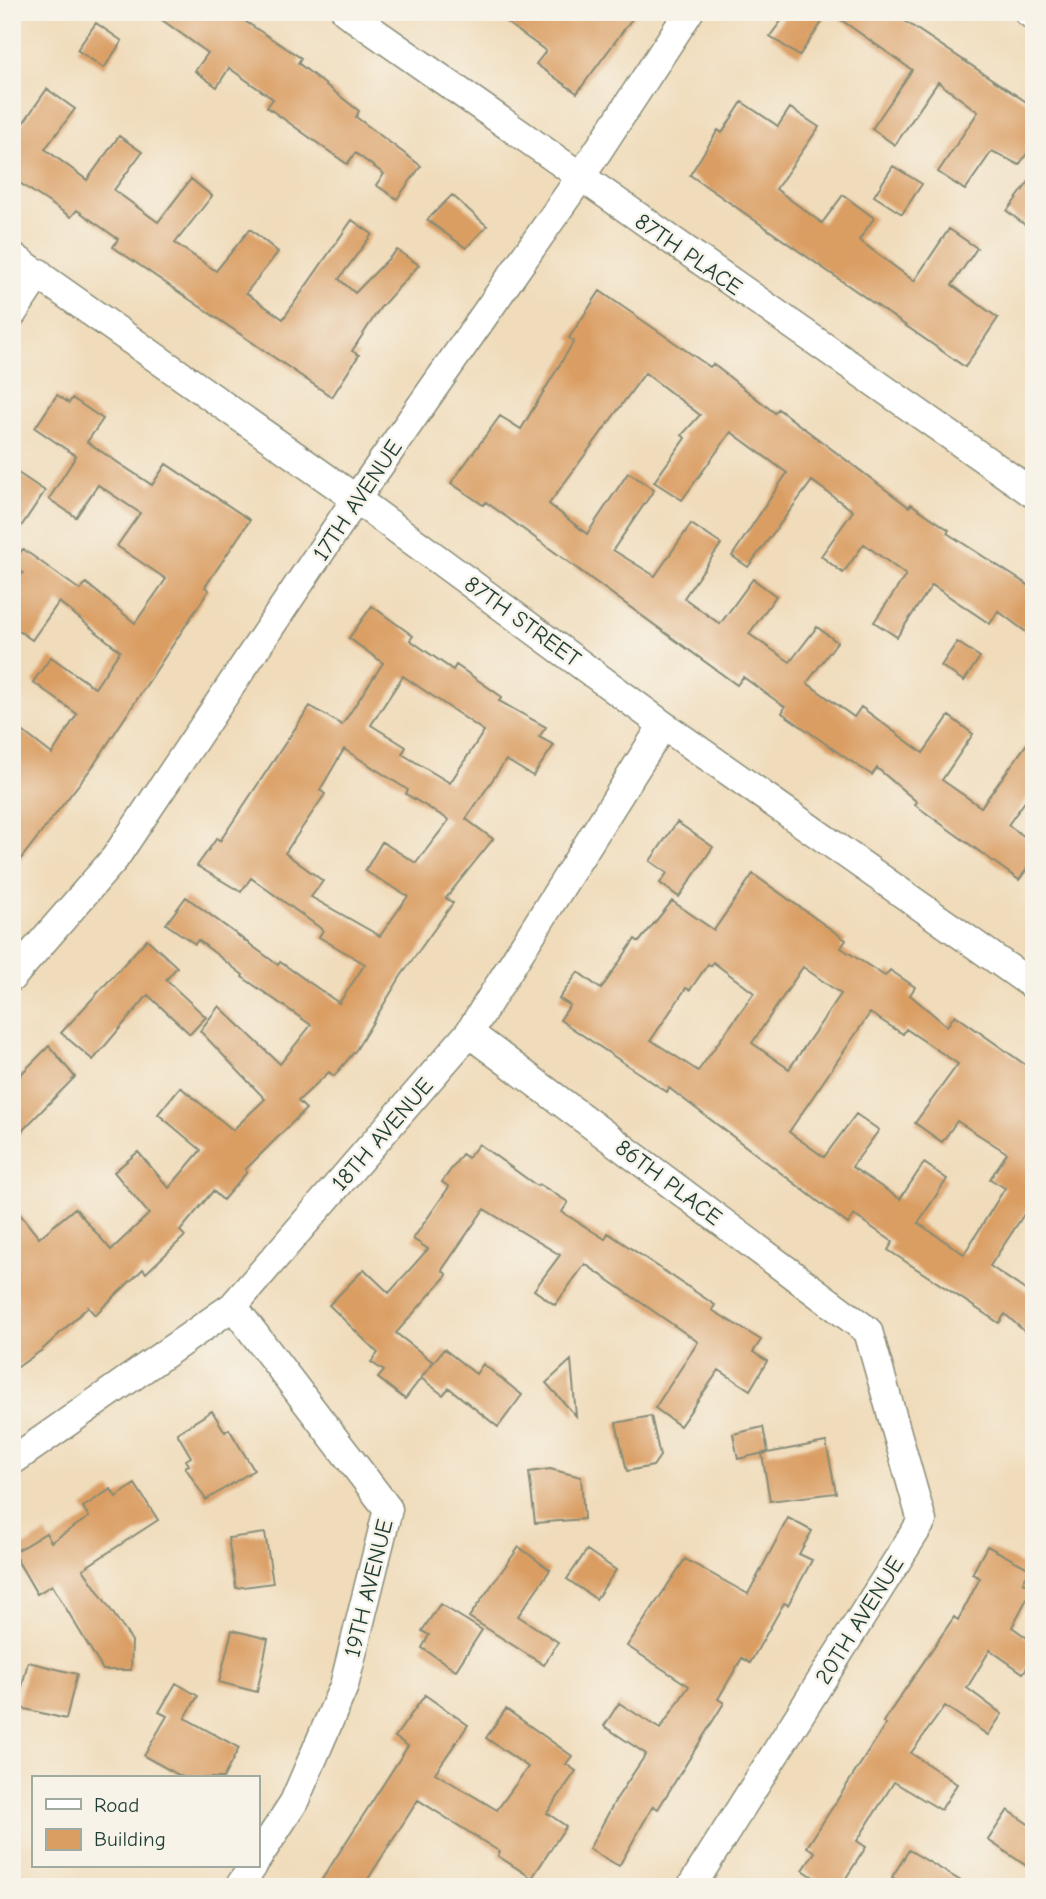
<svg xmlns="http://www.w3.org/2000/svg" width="1046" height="1899" font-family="'Comic Neue',sans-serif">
<rect width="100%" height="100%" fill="#f7f3e8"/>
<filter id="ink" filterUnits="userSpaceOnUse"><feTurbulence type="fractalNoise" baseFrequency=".0143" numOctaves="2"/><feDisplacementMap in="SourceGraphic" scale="14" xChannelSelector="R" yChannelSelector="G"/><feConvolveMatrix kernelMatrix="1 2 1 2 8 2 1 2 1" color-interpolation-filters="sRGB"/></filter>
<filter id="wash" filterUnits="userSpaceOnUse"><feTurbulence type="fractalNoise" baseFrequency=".00686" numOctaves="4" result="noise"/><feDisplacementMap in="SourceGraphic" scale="28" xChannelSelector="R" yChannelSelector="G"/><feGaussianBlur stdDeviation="1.57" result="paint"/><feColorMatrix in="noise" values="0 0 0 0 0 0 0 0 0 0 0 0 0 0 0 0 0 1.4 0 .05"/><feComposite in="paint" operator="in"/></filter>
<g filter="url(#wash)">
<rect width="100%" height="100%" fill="#f0dbba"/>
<g id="blocks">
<path fill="#da9e63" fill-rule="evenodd" d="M151,12H231L301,58L298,63L359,111L356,117L421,166L397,199L376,185L384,174L355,153L347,164L267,107L273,99L229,68L217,87L195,71L208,53Z
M492,12H637L577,93L536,64L546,51Z
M788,12H829L799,56L770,36Z
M830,12H891L1034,107V143L1019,165L992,151L965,190L938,172L978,112L938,82L895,145L872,129L912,70Z
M96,23L122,41L104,68L77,50Z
M47,89L75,109L45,149L87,180L119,136L142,152L114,190L158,222L191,179L212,196L175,243L216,271L250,229L278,252L246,293L283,319L352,220L372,234L339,279L355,293L397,250L419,265L380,308L352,351L359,355L332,397L113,247L118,239L77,210L71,217L12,178V139Z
M742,102L778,126L790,108L819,127L776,189L822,223L843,195L874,218L859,240L914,281L949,229L977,248L952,285L998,318L965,367L690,175L718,130L722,133Z
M893,166L922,184L902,214L874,196Z
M1034,175V232L1007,211Z
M452,195L487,226L466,248L427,220Z
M600,291L710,367L713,364L775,413L778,409L909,507L911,504L949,530L947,533L1034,589V638L998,611L990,624L932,585L897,637L874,622L906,575L864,544L843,573L821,556L853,511L812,481L748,567L732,556L787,473L731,432L682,500L654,482L685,438L682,435L700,415L645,373L549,504L587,534L628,473L631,474L654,490L613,550L655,576L691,524L721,544L684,598L720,624L753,579L776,596L749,634L790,662L817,627L837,642L807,683L854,717L861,707L923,753L949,716L973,734L942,780L981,807L1034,734V789L1008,825L1034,843V859L1019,880L915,805L917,802L877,768L872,775L846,758L782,713L785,707L743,677L737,685L486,502L483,505L451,483L500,416L521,429L574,341L569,338Z
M57,395L69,403L72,398L103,419L87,442L152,485L166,464L250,520L205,587L209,590L93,766L12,870V723L52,754L77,714L33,682L51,657L95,688L120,651L59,602L32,640L12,626V589L23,573L12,563L23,549L80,590L86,583L135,623L166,579L117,546L140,513L98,485L76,517L49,499L76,456L35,428Z
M12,469L45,491L12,540Z
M372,606L413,636L410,640L453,670L456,665L502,697L499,701L546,727L539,737L554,745L533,776L506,760L466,819L493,839L446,898L453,903L401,976L356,1050L334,1076L329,1072L298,1101L306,1109L245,1170L247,1172L223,1200L213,1191L180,1231L185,1236L146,1273L143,1269L95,1315L88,1307L42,1350L12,1371V1204L39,1238L75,1208L111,1250L149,1214L114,1172L138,1152L169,1188L201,1150L158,1114L180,1087L233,1130L265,1099L200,1031L219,1006L280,1064L311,1025L242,977L243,975L198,940L195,944L166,924L186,897L278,965L280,962L339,1003L365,964L319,937L323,930L251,878L241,892L197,866L217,838L220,841L310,706L342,725L383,663L349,638ZM403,676L484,731L450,783L402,754L406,747L371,725ZM344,749L408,790L406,794L449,820L416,863L382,842L365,871L408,896L380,936L311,897L323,881L285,853L325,794L320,790Z
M957,642L980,657L964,681L941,666Z
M677,822L713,847L679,897L660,883L667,873L650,861Z
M753,874L846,940L841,948L885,976L890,970L915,987L910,995L947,1026L955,1015L1034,1071V1199L990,1266L1034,1296V1340L1005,1314L999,1323L888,1250L893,1242L854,1215L848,1224L669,1088L667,1092L560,1020L570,1005L559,999L578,972L601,989L635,939L639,942L672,901L714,930ZM713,962L754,993L698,1071L651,1040L686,988L690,990L708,964L711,966ZM803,967L841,994L789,1069L752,1043ZM870,1013L903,1034L906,1029L958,1064L915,1123L942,1142L957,1121L1007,1153L990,1179L1005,1188L964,1254L918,1223L947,1179L924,1163L900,1199L852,1167L879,1130L856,1114L824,1157L789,1132Z
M147,939L177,967L166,980L206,1017L190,1034L148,995L93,1060L61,1033Z
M49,1046L75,1077L12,1141V1083Z
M479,1144L537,1186L539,1184L568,1202L562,1212L605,1239L608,1233L715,1305L712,1310L761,1340L753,1352L767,1361L750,1390L719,1370L680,1426L655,1408L698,1342L585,1264L555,1305L534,1290L560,1255L484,1209L442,1270L447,1275L396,1333L433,1362L405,1399L378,1378L384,1371L371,1362L378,1353L329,1305L364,1269L389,1293L428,1249L413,1239L449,1187L442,1182L462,1154L468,1158Z
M444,1349L476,1374L483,1364L522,1395L498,1427L449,1388L443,1395L421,1378Z
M571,1360L576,1416L546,1383Z
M212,1411L225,1432L229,1429L254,1470L206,1500L185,1467L189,1465L186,1460L191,1457L177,1433Z
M651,1416L660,1456L653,1466L627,1471L616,1423Z
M763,1427L768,1452L738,1459L733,1434Z
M826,1442L836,1493L770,1501L762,1454Z
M550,1469L581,1477L584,1519L535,1523L529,1472Z
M135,1484L158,1520L83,1569L132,1641L131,1670H103L52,1585L37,1594L13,1553L46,1533L51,1542L89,1517L83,1507L111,1489L116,1497Z
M788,1518L812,1531L799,1554L812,1560L788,1605L784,1603L750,1663L742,1658L718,1699L724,1703L658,1809L653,1806L619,1866L589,1849L615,1801L646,1754L604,1726L619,1703L660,1729L689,1686L627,1646L685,1559L748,1594Z
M265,1533L273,1583L236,1588L228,1538Z
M987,1546L1030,1569L1023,1582L1033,1587L1012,1627L1034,1643V1658L1023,1673L990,1650L967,1688L1002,1714L988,1735L945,1706L911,1753L957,1784L941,1810L894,1782L857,1841L866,1847L840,1887H828L803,1870L815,1852L807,1847L886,1724L883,1722L954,1617L958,1620L980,1578L972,1574Z
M519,1547L550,1570L518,1616L558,1642L544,1665L469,1617Z
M587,1550L616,1570L596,1599L567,1579Z
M440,1604L482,1630L456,1670L422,1648L429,1635L422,1631Z
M232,1630L268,1639L257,1692L219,1682Z
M28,1662L77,1674L66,1719L17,1707Z
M176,1683L198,1696L185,1718L239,1748L223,1778H184L144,1756L167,1716L159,1712Z
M425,1695L468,1725L435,1773L497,1810L528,1767L486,1738L506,1709L572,1756L566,1764L576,1771L547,1813L566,1826L532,1878L498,1856L500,1852L418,1800L363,1887H317L408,1746L395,1737Z
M1008,1810L1034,1828V1871L988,1840Z
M909,1850L971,1887H908L892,1877Z"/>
</g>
</g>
<g filter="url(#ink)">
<use href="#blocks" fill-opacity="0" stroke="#888c77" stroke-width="2"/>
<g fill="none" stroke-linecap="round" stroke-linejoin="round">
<g stroke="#888c77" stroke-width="31">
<path id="street" d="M346,12L1034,494
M1028,12L1034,16
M12,256L356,499L663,725L1034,986
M12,314L39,273
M12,977L115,858L356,499L580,178L689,12
M469,1033L868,1331L922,1521L691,1887
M233,1306L388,1509L344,1686L294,1802L257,1859
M12,1461L233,1306L469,1033L663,725
M239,1887L253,1866"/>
</g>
<use href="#street" stroke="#fff" stroke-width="28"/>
</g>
</g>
<g text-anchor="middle" stroke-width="5" stroke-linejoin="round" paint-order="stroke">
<g font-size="23" fill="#1f3d34" stroke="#f7f3e8">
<text transform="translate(689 254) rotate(35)" y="8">87TH PLACE</text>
<text transform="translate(357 500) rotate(-56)" y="8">17TH AVENUE</text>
<text transform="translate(523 621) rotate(36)" y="8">87TH STREET</text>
<text transform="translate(382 1134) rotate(-49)" y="8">18TH AVENUE</text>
<text transform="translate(669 1182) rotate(37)" y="8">86TH PLACE</text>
<text transform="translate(368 1588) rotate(-76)" y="8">19TH AVENUE</text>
<text transform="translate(859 1620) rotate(-58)" y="8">20TH AVENUE</text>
</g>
</g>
<rect width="1046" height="1899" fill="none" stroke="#f7f3e8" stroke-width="42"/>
<rect x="32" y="1776" width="228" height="91" fill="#f7f3e8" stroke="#a1aaa0" stroke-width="2"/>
<rect x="46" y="1799" width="35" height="10" fill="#ffffff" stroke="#a1aaa0" stroke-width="2"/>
<text x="94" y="1812" font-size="21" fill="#1f3d34">Road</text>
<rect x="46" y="1829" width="35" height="21" fill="#da9e63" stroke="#a1aaa0" stroke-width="2"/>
<text x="94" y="1846" font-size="21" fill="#1f3d34">Building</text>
</svg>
